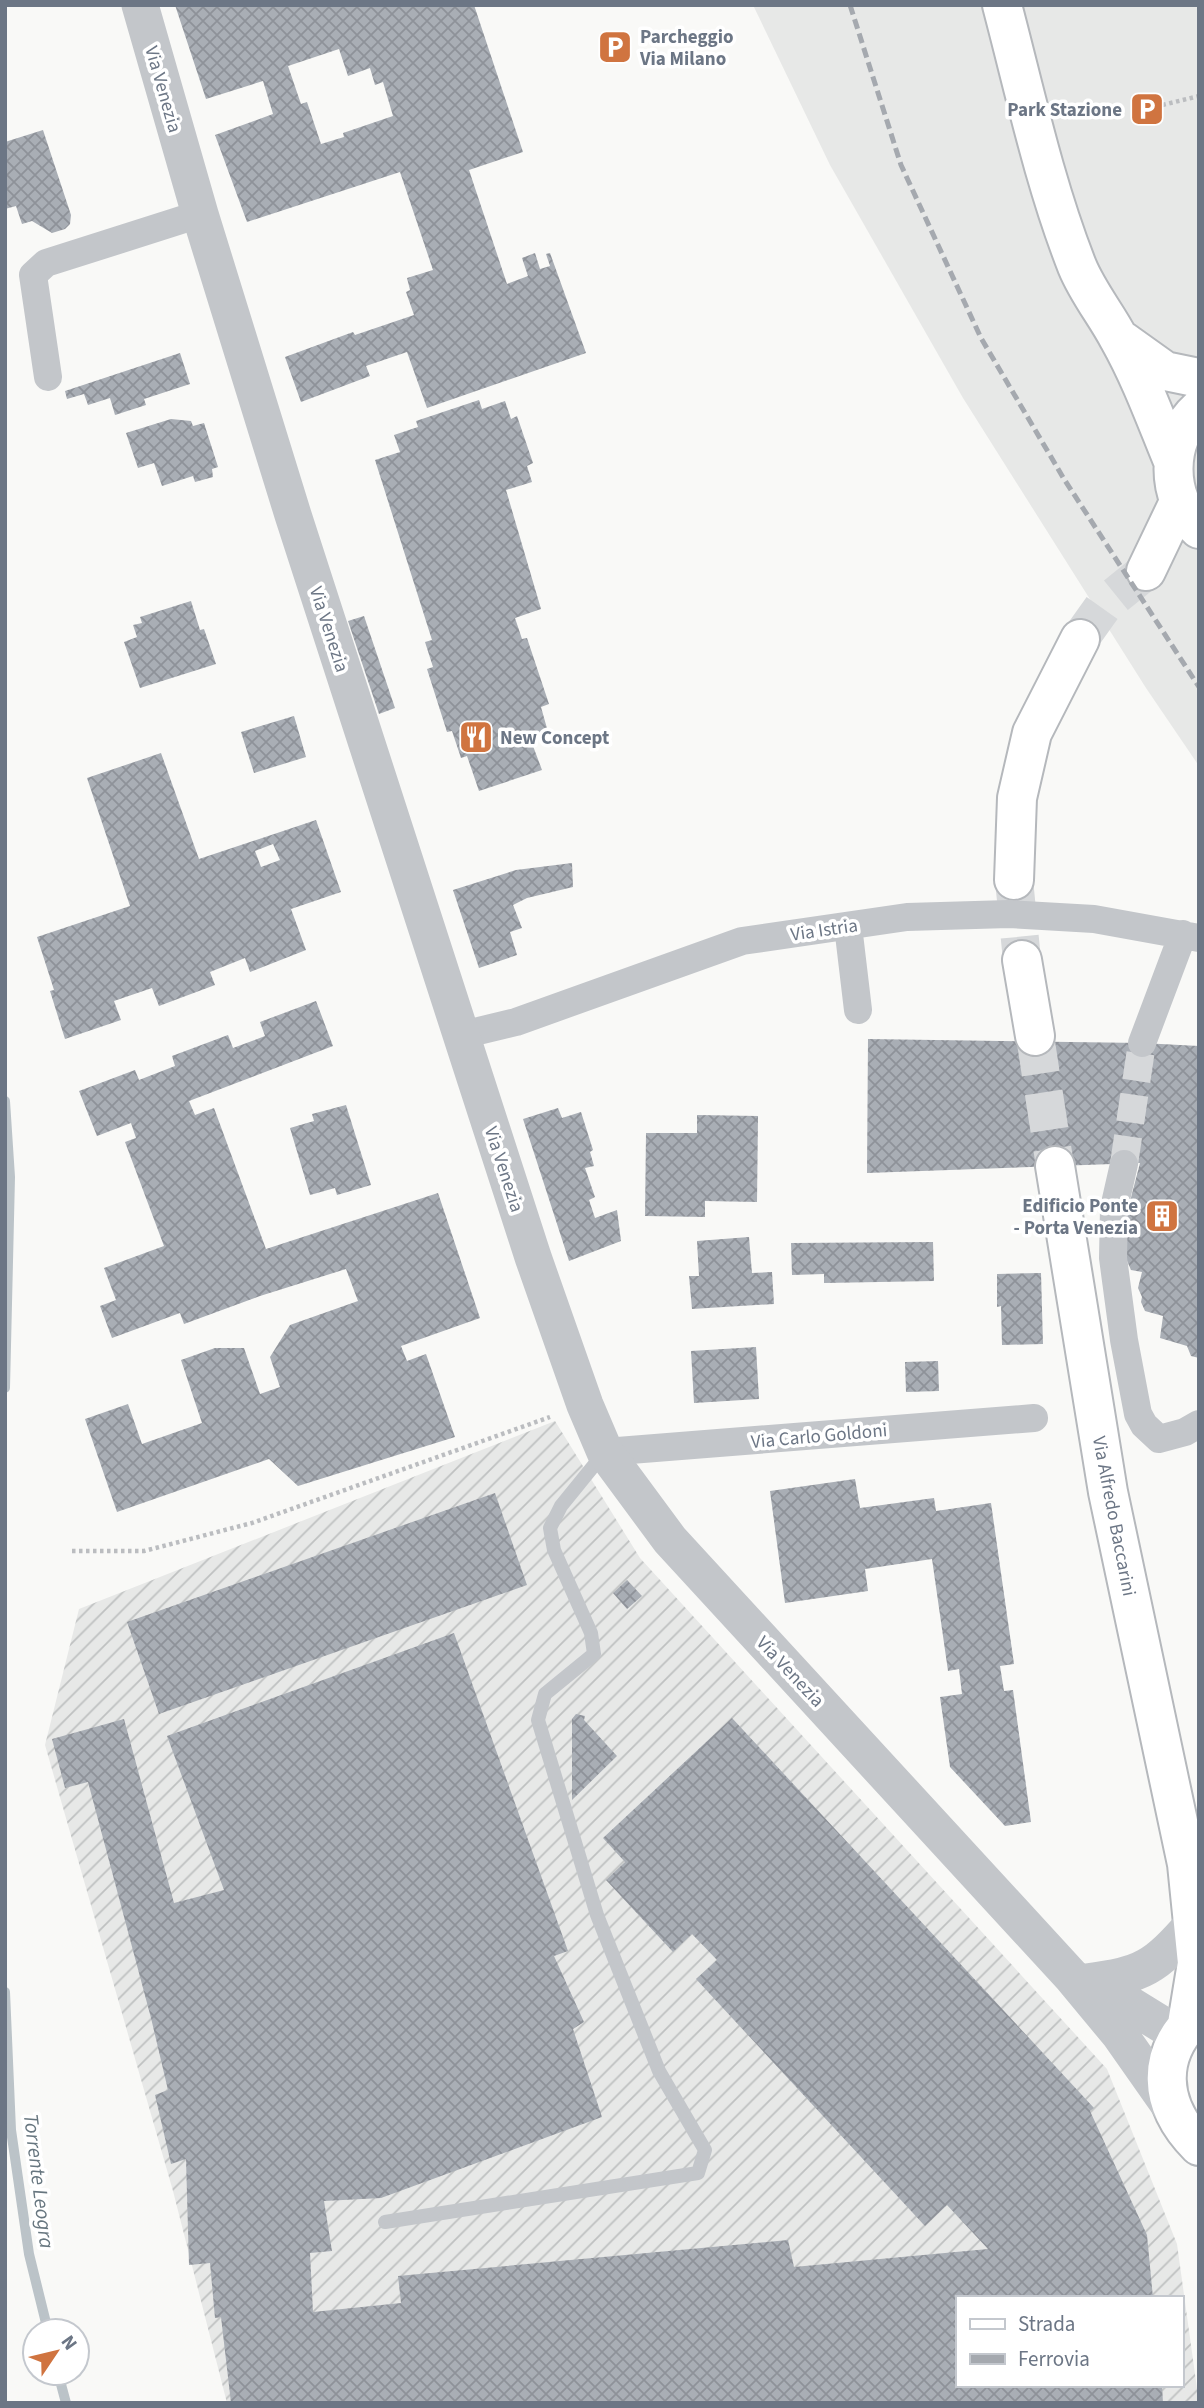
<svg xmlns="http://www.w3.org/2000/svg" width="1204" height="2408" font-family="'Source Sans 3',sans-serif">
<defs>
<pattern id="industrial-furrows" width="10" height="10" patternUnits="userSpaceOnUse" patternTransform="scale(1.75)"><rect width="10" height="10" fill="#e7e8e7"/><path d="M-1 1l2-2M0 10L10 0M9 11l2-2" fill="none" stroke="#bfc1c1"/></pattern>
<pattern id="building-cross-hatch" width="8" height="8" patternUnits="userSpaceOnUse" patternTransform="scale(1.75)"><rect width="8" height="8" fill="#a9aeb5"/><path d="M0 0l8 8M0 8l8-8" fill="none" stroke="#8e9299"/></pattern>
</defs>
<rect width="100%" height="100%" fill="#f9f9f7"/>
<path fill="#e7e8e7" d="M753,5H1199V766L1146,688L963,398L830,165Z"/>
<path fill="url(#industrial-furrows)" fill-rule="evenodd" d="M555,1421L640,1558L1107,2069L1177,2244L1199,2403H227L173,2191L45,1745L79,1609ZM957,2298H1181V2385H957Z"/>
<g fill="none" stroke-linecap="round" stroke-linejoin="round">
<path stroke="#bbc3c8" stroke-width="10" d="M5,1101L10,1177L5,1388
M5,1992L11,2130L29,2254L48,2331
M58,2373L66,2403"/>
</g>
<path fill="url(#building-cross-hatch)" fill-rule="evenodd" d="M175,5H474L523,152L469,170L507,284L528,276L522,258L535,253L540,269L550,266L546,254L550,253L586,353L427,408L407,352L366,366L370,376L301,402L285,357L353,332L355,335L414,315L406,292L410,290L407,278L433,270L400,172L247,222L215,135L273,114L263,81L206,99ZM339,49L348,76L370,68L375,85L383,82L393,116L343,133L344,137L321,144L307,102L301,104L288,66Z
M43,130L71,215L70,224L65,229L52,233L32,221L22,224L16,206L5,209V142Z
M180,353L190,384L144,399L146,405L115,415L110,398L88,405L84,394L67,399L65,391Z
M479,400L482,409L505,401L511,419L517,416L533,463L527,466L532,482L506,490L541,609L515,618L522,639L527,638L549,704L541,707L548,732L530,738L542,770L479,791L467,756L461,758L452,731L447,732L427,669L433,667L425,642L432,640L375,460L400,452L394,435L418,427L416,421Z
M171,419L191,421L193,426L204,423L218,467L212,469L213,477L195,482L193,476L162,486L154,463L138,468L126,433Z
M191,601L200,630L204,629L216,664L140,688L124,642L137,637L133,625L142,623L140,617Z
M364,616L395,708L379,714L348,621Z
M294,716L306,757L254,773L241,732Z
M161,753L199,859L316,820L341,892L291,909L306,950L250,972L245,958L210,972L215,985L159,1006L152,988L114,1001L121,1020L65,1039L50,991L54,990L37,937L130,906L87,778ZM273,844L280,860L261,867L255,851Z
M572,863L573,887L527,898L513,905L522,928L510,932L517,955L479,968L453,890L516,870Z
M316,1001L333,1046L189,1101L195,1115L214,1108L266,1249L438,1193L480,1318L401,1346L407,1361L426,1354L455,1437L298,1486L269,1459L117,1512L85,1419L128,1404L142,1444L202,1423L181,1360L215,1348H244L260,1394L280,1387L270,1357L290,1325L358,1301L346,1269L260,1296L184,1324L180,1313L112,1338L100,1306L116,1300L104,1268L164,1246L125,1142L136,1138L131,1123L97,1136L79,1091L135,1070L139,1080L175,1066L172,1056L228,1035L233,1048L265,1036L260,1022Z
M868,1039L1142,1043L1199,1046V1358L1191,1356L1187,1346L1160,1338L1163,1316L1145,1311L1141,1302L1142,1297L1138,1288L1142,1272L1131,1270L1127,1261L1115,1259L1140,1163L867,1173Z
M346,1105L371,1185L337,1195L335,1188L310,1195L290,1128L314,1121L312,1114Z
M558,1108L562,1118L581,1112L593,1150L590,1152L594,1166L585,1168L595,1197L589,1200L595,1218L617,1210L621,1241L569,1261L523,1119Z
M697,1115L758,1116L757,1202L705,1201V1217L645,1216L646,1133H697Z
M749,1237L752,1273L772,1272L774,1304L692,1309L689,1276H699L697,1241Z
M933,1242L934,1281L824,1283V1274L792,1275L791,1243Z
M1041,1273L1043,1344L1002,1345L1001,1306L997,1307V1274Z
M756,1347L759,1399L694,1403L691,1351Z
M938,1361L939,1391L906,1392L905,1362Z
M855,1479L860,1508L934,1498L936,1511L991,1503L1014,1664L1000,1666L1004,1691L1013,1690L1031,1822L1005,1826L950,1767L940,1697L962,1694L959,1669L948,1671L932,1559L865,1569L868,1591L785,1603L770,1491Z
M495,1493L527,1585L159,1714L127,1622Z
M627,1580L642,1596L627,1609L613,1593Z
M454,1633L568,1951L554,1956L584,2022L573,2029L602,2117L381,2198L324,2201L332,2251L310,2253L313,2312L401,2303L398,2276L788,2240L794,2267L988,2249L947,2205L925,2226L696,1979L717,1960L692,1934L673,1952L606,1880L625,1862L603,1838L732,1718L1094,2108L1090,2111L1147,2235L1153,2298H957V2385H1162L1163,2403H231L221,2317L215,2318L210,2263L189,2265L186,2159L171,2164L155,2095L168,2090L151,2018L88,1782L65,1788L52,1739L124,1719L174,1903L224,1890L167,1736Z
M576,1714L585,1716L584,1720L617,1756L572,1800V1719Z"/>
<g fill="none" stroke-linecap="round" stroke-linejoin="round">
<path stroke="#d6d8da" stroke-width="28" stroke-dasharray="28 14" stroke-linecap="butt" d="M1124,1164L1142,1043"/>
<path stroke="#d6d8da" stroke-width="38" stroke-dasharray="38 19" stroke-linecap="butt" d="M1080,639L1105,604L1146,571
M1014,880L1022,960
M1035,1036L1055,1166"/>
<g stroke="#b5b8bc" stroke-width="42">
<path id="primary" d="M1002,5C1025,92 1044,182 1077,266C1088,293 1106,314 1119,339C1141,378 1156,420 1173,461
M1123,341L1165,371L1199,378
M1199,409C1165,439 1165,499 1199,529
M1146,571L1179,502
M1014,880L1017,798L1032,733L1080,639
M1022,960L1035,1036
M1055,1166L1108,1492L1187,1864L1197,1963L1187,2024
M1199,2014C1154,2054 1158,2105 1199,2146"/>
</g>
<path stroke="#bbbdc0" stroke-width="4.5" stroke-dasharray="3.5 3.5" stroke-linecap="butt" d="M1142,110L1199,96
M72,1551H144L252,1523L550,1417"/>
<path stroke="#c3c6ca" stroke-width="14" d="M385,2222L698,2173L705,2150L659,2071L597,1915L538,1720L545,1694L594,1654L591,1633L554,1550L550,1528L561,1506L604,1453"/>
<path stroke="#c3c6ca" stroke-width="28" d="M48,377L33,275L46,263L200,214
M848,926L858,1010
M462,1035L516,1022L742,941L907,917L1009,914L1094,919L1199,938
M1142,1043L1183,934
M1124,1164L1114,1208L1113,1258L1124,1340L1138,1414L1144,1425L1159,1439L1185,1432L1199,1424
M605,1452L1034,1418"/>
<path stroke="#c3c6ca" stroke-width="37" d="M140,5L200,214L293,515L533,1257L585,1405L605,1452L670,1540L1071,1976L1120,2035L1172,2109
M1085,1982L1132,2006L1179,2035
M1086,1982C1144,1975 1155,1967 1193,1924"/>
<use href="#primary" stroke="#fff" stroke-width="38"/>
<path stroke="#a5a9af" stroke-width="5" stroke-dasharray="10 5" stroke-linecap="butt" d="M850,5L901,165L981,338L1064,479L1199,687"/>
</g>
<defs>
<g id="parking-square" transform="scale(1.75)"><rect x="-9" y="-9" width="18" height="18" rx="4" fill="#d07440" stroke="#fff"/><path d="M-3.5-5.5H1a3.5 3.5 0 0 1 0 7H-1V5.5H-3.5ZM-1-3.4V-.6H.8a1.4 1.4 0 0 0 0-2.8Z" fill="#fff"/></g>
<g id="restaurant-square" transform="scale(1.75)"><rect x="-9" y="-9" width="18" height="18" rx="4" fill="#d07440" stroke="#fff"/><path d="M-5-6h1v4h1v-4h1v4h1v-4h1v5L-1.5 .5V6h-2V.5L-5-1ZM5-6V6H3V1.5H1.5Q1.5-4 5-6Z" fill="#fff"/></g>
<g id="building-square" transform="scale(1.75)"><rect x="-9" y="-9" width="18" height="18" rx="4" fill="#d07440" stroke="#fff"/><path d="M-4-6H4V6H1V3H-1V6H-4ZM-2.5-4.3h1.7v1.8h-1.7ZM.8-4.3h1.7v1.8H.8ZM-2.5-1h1.7V.8h-1.7ZM.8-1h1.7V.8H.8Z" fill="#fff"/></g>
</defs>
<g fill-rule="evenodd">
<use href="#parking-square" x="615" y="47"/>
<use href="#parking-square" x="1147" y="109"/>
<use href="#restaurant-square" x="476" y="737"/>
<use href="#building-square" x="1162" y="1216"/>
</g>
<g text-anchor="middle" stroke-width="7" stroke-linejoin="round" paint-order="stroke">
<g font-size="19" font-weight="bold" fill="#6c7685" stroke="#fff" text-anchor="start">
<text x="640" y="43">Parcheggio<tspan x="640" dy="22">Via Milano</tspan></text>
<text x="1122" y="116" text-anchor="end">Park Stazione</text>
<text x="500" y="744">New Concept</text>
<text x="1138" y="1212" text-anchor="end">Edificio Ponte<tspan x="1138" dy="22">- Porta Venezia</tspan></text>
</g>
<g font-size="19" fill="#6c7685" stroke="#fff">
<text transform="translate(164 89) rotate(74)" y="7">Via Venezia</text>
<text transform="translate(330 629) rotate(72)" y="7">Via Venezia</text>
<text transform="translate(824 929) rotate(-8)" y="7">Via Istria</text>
<text transform="translate(505 1169) rotate(72)" y="7">Via Venezia</text>
<text transform="translate(819 1435) rotate(-5)" y="7">Via Carlo Goldoni</text>
<text transform="translate(1115 1516) rotate(79)" y="7">Via Alfredo Baccarini</text>
<text transform="translate(791 1671) rotate(47)" y="7">Via Venezia</text>
</g>
<g font-size="21" font-style="italic" fill="#67767f" stroke="#fff">
<text transform="translate(39 2181) rotate(83)" y="7">Torrente Leogra</text>
</g>
</g>
<rect width="1204" height="2408" fill="none" stroke="#6c7685" stroke-width="14"/>
<rect x="956" y="2296" width="228" height="91" fill="#ffffff" stroke="#c4c8ce" stroke-width="2"/>
<rect x="970" y="2319" width="35" height="10" fill="#ffffff" stroke="#c4c8ce" stroke-width="2"/>
<text x="1018" y="2331" font-size="21" fill="#6c7685">Strada</text>
<rect x="970" y="2354" width="35" height="10" fill="#a5a9af" stroke="#c4c8ce" stroke-width="2"/>
<text x="1018" y="2366" font-size="21" fill="#6c7685">Ferrovia</text>
<g transform="translate(56 2352) rotate(55)"><circle r="33" fill="#ffffff" stroke="#c4c8ce" stroke-width="2"/>
<path d="M0-5L12 26L0 18L-12 26Z" fill="#d07440"/>
<text y="-10" font-size="19" font-weight="bold" text-anchor="middle" fill="#6c7685">N</text>
</g>
</svg>
